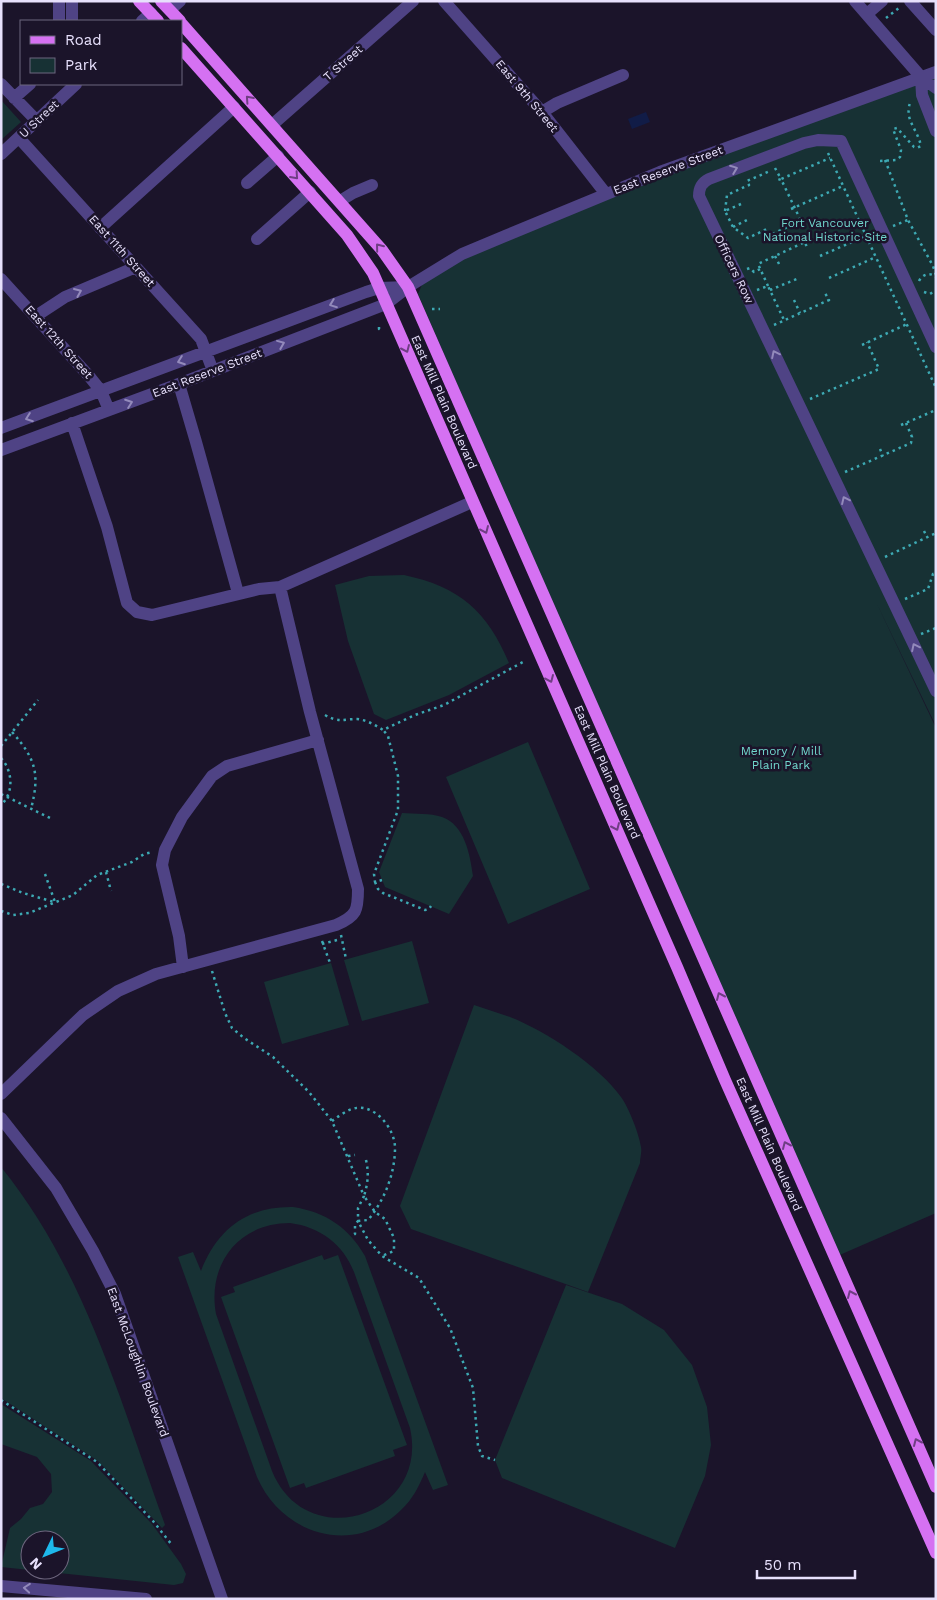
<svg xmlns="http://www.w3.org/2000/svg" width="937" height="1600" font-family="'Work Sans',sans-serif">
<rect width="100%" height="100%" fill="#1b142a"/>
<path fill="#173134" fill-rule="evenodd" d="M936,72V726L876,602L936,728V1213L835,1257L418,294L426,275L462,254Z
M1,100L21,122L1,140Z
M404,575C460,587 487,611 509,663L449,695L386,720L374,714L348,641L335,585L369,576Z
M528,742L590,889L508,924L446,777Z
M402,813C415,814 430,813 442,817C465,825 470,855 473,876L449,914L385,887L379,872Z
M412,941L429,1003L362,1021L344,960Z
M331,963L349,1025L282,1044L264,982Z
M474,1005C486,1009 498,1013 510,1017C546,1031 599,1066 621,1097C629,1108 639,1134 641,1147C642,1152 640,1158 640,1163L588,1292L411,1229L400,1206Z
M1,1167C84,1269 120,1400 164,1522L165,1525L162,1528L98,1461L1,1398Z
M293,1207C326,1212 349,1228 365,1256L448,1485L433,1490L425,1472C419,1486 413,1499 401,1510C354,1557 282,1535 257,1477L178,1257L193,1252L201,1271C217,1229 248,1206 293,1207ZM290,1223C320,1227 343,1244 354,1272L410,1428C430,1517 306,1555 272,1471L216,1314C207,1265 238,1223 290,1223Z
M322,1255L324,1260L338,1255L407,1445L393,1450L395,1456L306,1488L304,1483L290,1488L221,1297L235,1292L233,1287Z
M566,1285L622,1304L664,1330L692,1365L707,1407L711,1445L705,1476L675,1548L502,1478L495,1460Z
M1,1404L91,1461L152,1524L181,1564L186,1574L183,1583L174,1585L1,1567L10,1528L21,1519L30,1508L43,1504L52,1492L51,1474L37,1457L1,1444ZM30,1540H60V1570H30Z"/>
<path fill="#111c47" d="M646,112L650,122L632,129L628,119Z"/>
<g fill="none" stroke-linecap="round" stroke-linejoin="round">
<path stroke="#3da9b3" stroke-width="2.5" stroke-dasharray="2.5 4" stroke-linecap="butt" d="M886,18L899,8
M828,153L936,388
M885,160L908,220L933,266L936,275
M880,161L896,160L900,157L901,150L893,129L897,128L914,147L917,148L921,146C917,127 903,120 911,100
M775,168L781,179L830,158
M741,204L725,211L733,227L748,238L767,229L770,235L801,221L781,179L778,180
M791,209L843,186
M725,211L727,195L749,185L747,181L770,171
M893,226L908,220
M733,227L747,220
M775,256L780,266
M820,256L866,236
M747,269L750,268L754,272L760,269
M829,278L876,257
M919,281C923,274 930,272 936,277
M768,286L758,264L805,242L807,248
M757,290L768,286L784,320
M770,290L799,278
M924,292L930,294L936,290
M794,300L800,313
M432,309H440
M774,325L829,300L825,293
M379,327V329L381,328
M862,345L907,324
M810,399L879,369L867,342
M901,425L936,410
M880,449L883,456
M845,472L911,443L912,437L906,423
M924,531L927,537
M885,557L936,533
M905,599L928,589L933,574L936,573
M921,634L936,628
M325,715C339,723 343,719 357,719C367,720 375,725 383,730L415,715L444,705L523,662
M12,732C36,759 40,774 31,809
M1,746L38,700
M1,758C13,771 14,793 1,805
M1,794L52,819
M106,872L111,891
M45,874L55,902
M382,880L375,882L374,874L398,810V776L388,736L384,731
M375,882L378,889L383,893L425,910L429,909L431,906
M1,884L23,893L54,902
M1,911L13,915L29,913L73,895L97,875L132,862L144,854L153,852
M341,935L346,959
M322,941L330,963
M322,944L341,939
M212,971L225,1013L232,1028L244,1038L273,1057L309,1092L332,1121L364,1196L358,1208V1221L355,1225V1234L352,1236
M332,1121C339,1116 348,1109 356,1108C376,1105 395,1129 395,1148C395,1174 384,1201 368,1220L358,1221L368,1240L382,1256L419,1278L450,1328L473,1388L478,1446L482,1456L495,1460
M348,1156L355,1155
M366,1160C369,1173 368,1183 364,1196L375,1212L385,1219L394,1238V1251L382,1256
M1,1400L97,1462L153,1521L172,1545"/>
<path stroke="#4f4385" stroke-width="12" d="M72,1V21
M444,1L542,112L606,194
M855,1L921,77L936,88
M910,1L936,30
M170,10L180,1
M867,14L882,1
M59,21V1
M142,21L151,13
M921,77L922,95L936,131
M1,84L37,121
M14,98L30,84
M542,112L557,103L623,75
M272,125L413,1
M19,138L201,339L213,371
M1,154L76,84
M247,183L278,156
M340,201L353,193L372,185
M100,228L234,107
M257,239L310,192
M1,279L89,376L101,391L109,410
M36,316L65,297L136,267
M936,347L841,141L818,140L804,143L709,179C701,183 699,188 699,196L936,691
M179,384L196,442L238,593
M72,423L107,527L127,603L137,612L152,615L259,589L280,587L472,502
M1,428L366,292L379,288L408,287
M1,450L179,384L386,304L408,287L462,254L505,236L660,172L936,72
M183,967L179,936L162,865L165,850L182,817L212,776L227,766L318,740
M1,1094L83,1015L118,991L156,974L336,925C357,916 358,910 358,889L310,712L280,587
M1,1118L56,1188L93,1251L115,1294L222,1599
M1,1586L146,1599"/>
<path stroke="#d571f2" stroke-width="12" d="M139,1L158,21
M161,1L180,21
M181,23L382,250L408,287L936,1487
M181,48L347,235L373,273L677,967L725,1080L936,1553"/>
</g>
<defs><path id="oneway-chevron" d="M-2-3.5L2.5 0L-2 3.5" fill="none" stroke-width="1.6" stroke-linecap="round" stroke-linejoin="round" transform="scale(1.25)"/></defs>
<g stroke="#6f3e84">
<use href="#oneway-chevron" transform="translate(249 99) rotate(-132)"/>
<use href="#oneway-chevron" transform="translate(295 176) rotate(48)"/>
<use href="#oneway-chevron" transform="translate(379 247) rotate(-129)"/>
<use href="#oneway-chevron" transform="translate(406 349) rotate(66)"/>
<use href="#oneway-chevron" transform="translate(485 530) rotate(66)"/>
<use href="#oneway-chevron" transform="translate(550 679) rotate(66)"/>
<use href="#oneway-chevron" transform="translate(616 827) rotate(66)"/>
<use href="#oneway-chevron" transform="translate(720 996) rotate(-114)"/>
<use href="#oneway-chevron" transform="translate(786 1145) rotate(-114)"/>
<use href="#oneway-chevron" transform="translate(851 1294) rotate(-114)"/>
<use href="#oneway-chevron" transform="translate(917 1442) rotate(-114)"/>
</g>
<g stroke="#938abb">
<use href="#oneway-chevron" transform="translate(734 169) rotate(-21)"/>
<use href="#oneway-chevron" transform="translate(78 292) rotate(-23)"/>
<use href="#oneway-chevron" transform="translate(333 304) rotate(159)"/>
<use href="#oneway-chevron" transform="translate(281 344) rotate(-22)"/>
<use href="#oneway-chevron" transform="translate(775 354) rotate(-116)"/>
<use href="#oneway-chevron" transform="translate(181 361) rotate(160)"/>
<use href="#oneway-chevron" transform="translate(129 403) rotate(-20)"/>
<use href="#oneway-chevron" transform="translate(29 418) rotate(160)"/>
<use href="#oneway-chevron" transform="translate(845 500) rotate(-115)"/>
<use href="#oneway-chevron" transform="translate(915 647) rotate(-116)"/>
<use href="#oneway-chevron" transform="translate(27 1588) rotate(-175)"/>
</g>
<g text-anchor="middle" stroke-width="5" stroke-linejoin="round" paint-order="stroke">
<g font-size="12" fill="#e7e0fc" stroke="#1b142a">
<text transform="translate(343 63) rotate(-41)" y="4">T Street</text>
<text transform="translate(527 96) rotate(50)" y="4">East 9th Street</text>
<text transform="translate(39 119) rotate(-43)" y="4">U Street</text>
<text transform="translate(668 170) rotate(-21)" y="4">East Reserve Street</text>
<text transform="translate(122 251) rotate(48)" y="4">East 11th Street</text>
<text transform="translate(734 269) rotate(64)" y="4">Officers Row</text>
<text transform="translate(59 342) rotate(48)" y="4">East 12th Street</text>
<text transform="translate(207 373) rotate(-21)" y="4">East Reserve Street</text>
<text transform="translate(444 402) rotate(66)" y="4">East Mill Plain Boulevard</text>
<text transform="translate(607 772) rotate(66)" y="4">East Mill Plain Boulevard</text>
<text transform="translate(769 1144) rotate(66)" y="4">East Mill Plain Boulevard</text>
<text transform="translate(138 1362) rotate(70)" y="4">East McLoughlin Boulevard</text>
</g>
<g font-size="12" fill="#71d7cd" stroke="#1b142a">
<text x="825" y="227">Fort Vancouver<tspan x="825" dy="14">National Historic Site</tspan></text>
<text x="781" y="755">Memory / Mill<tspan x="781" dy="14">Plain Park</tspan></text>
</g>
</g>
<rect width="937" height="1600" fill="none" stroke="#e7e0fc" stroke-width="5"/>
<rect x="20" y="20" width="162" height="65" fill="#1b142a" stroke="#6d667e"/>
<rect x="30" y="36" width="25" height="8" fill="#d571f2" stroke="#6d667e"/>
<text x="65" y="45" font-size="15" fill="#e7e0fc">Road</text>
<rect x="30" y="58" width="25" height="15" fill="#173134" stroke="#6d667e"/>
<text x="65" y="70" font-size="15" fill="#e7e0fc">Park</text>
<g transform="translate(45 1555) rotate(227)"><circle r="24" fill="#1b142a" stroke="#6d667e"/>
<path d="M0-4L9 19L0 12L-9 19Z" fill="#1eb8eb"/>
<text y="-8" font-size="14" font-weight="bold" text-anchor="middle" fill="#e7e0fc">N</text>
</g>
<path d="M757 1570v8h98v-8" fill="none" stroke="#e7e0fc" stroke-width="2.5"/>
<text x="764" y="1570" font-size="15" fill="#e7e0fc" stroke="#1b142a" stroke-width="4" paint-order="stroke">50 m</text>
</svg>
